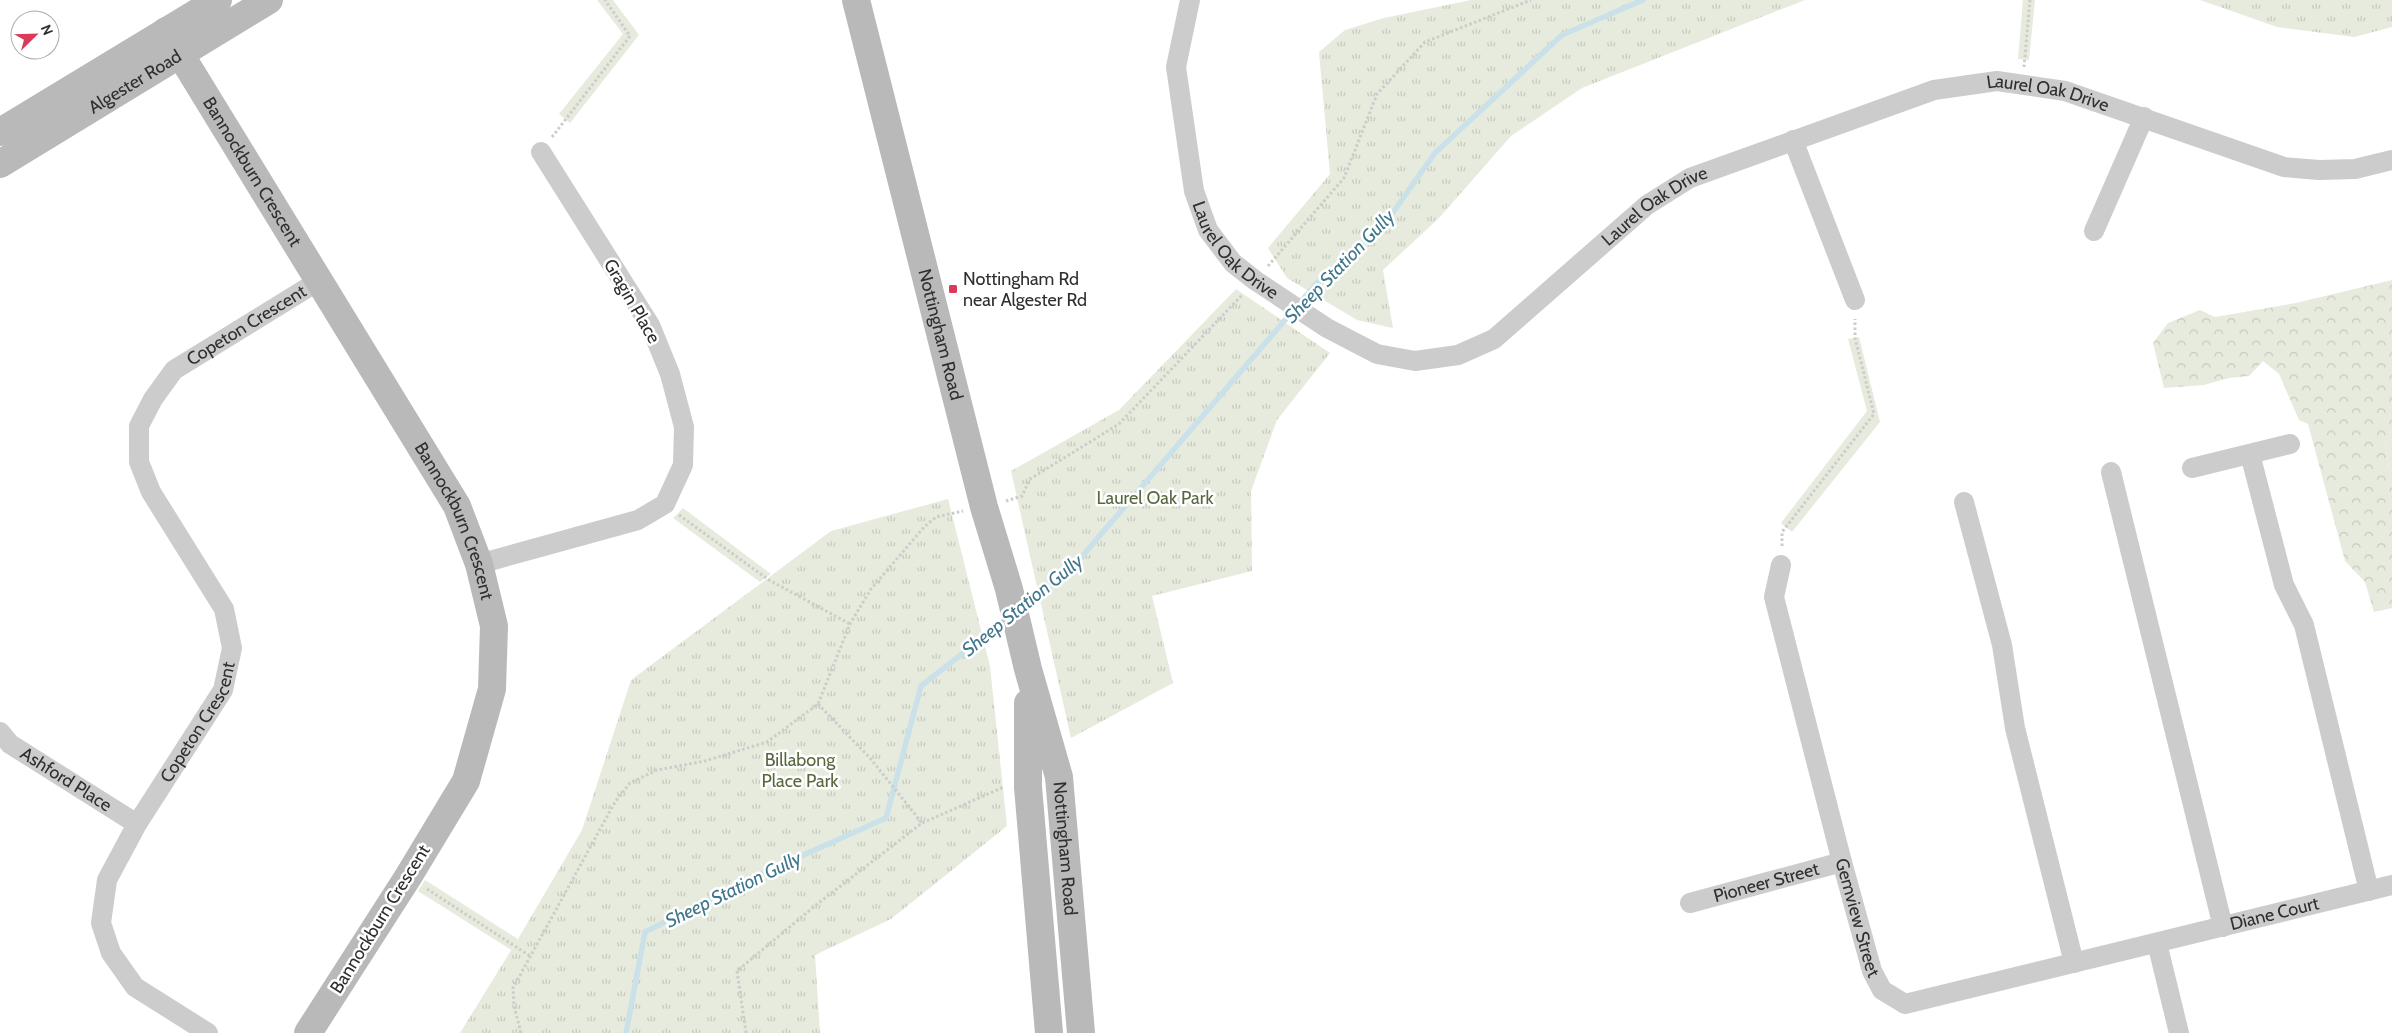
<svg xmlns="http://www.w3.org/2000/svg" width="2392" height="1033" font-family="Cabin,sans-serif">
<defs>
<pattern id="forest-crowns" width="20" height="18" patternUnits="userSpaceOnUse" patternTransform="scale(1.25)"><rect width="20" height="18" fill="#e6ebdd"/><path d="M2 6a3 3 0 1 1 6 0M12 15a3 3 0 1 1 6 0" fill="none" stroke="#c6cabe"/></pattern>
<pattern id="park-tufts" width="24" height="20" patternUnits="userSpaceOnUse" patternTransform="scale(1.25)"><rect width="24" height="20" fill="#e6ebdd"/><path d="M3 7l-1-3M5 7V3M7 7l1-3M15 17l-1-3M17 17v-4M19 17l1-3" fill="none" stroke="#c6cabe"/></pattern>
</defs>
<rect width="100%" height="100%" fill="#fff"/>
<path fill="#e6ebdd" d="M597,0H613L639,35L570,123L559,114L623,34Z
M2023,0H2035L2029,60L2018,59Z
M1859,337L1880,422L1792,532L1781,523L1867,411L1848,339Z
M2392,430V472L2389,470L2385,441Z
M683,508L771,574L760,582L673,518Z
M425,880L518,939L511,950L418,891Z"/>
<path fill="url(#forest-crowns)" d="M2392,280V430L2385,441L2389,470L2392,472V608L2374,612L2365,582L2345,561L2308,424L2299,420L2279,374L2263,361L2249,376L2229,378L2204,385L2164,388L2153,343L2168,323L2200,310L2215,317L2296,303Z"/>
<path fill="url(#park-tufts)" d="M1471,0H1805L1582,88L1511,136L1439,218L1383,270L1393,328L1357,320L1287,278L1268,248L1330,174L1319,52L1345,30L1384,18Z
M2200,0H2392V27L2354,37L2277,27Z
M1236,289L1330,353L1277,420L1251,491L1252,571L1152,596L1173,683L1071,738L1011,471L1119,410Z
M948,499L990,666L1007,826L891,919L815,955L820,1033H460L518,939L582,830L631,680L831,531Z"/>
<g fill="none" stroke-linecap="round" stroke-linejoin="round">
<path stroke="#cae1ea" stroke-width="5.5" d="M1022,607L1072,568L1316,284L1384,225L1435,153L1562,35L1643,0
M626,1033L645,932L750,879L886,818L921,686L1009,617"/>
<path stroke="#ccc" stroke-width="3" stroke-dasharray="2.5 2.5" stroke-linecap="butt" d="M2024,67L2030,0
M552,137L630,36L605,0
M1268,266L1344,178L1377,94L1425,42L1531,0
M1006,501L1022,496L1030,479L1119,424L1242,295
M679,515L769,580L850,624
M1782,546V532L1874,414L1855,338V319
M818,704L870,758L922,823
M427,889L530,956
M521,1033L514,1006L513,988L615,802L630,783L657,770L705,761L767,742L818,704L850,624L871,589L925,526L936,517L963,511
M746,1033L737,971L816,905L922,823L1004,787"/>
<g stroke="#ccc" stroke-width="20">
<path id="s1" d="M1190,0L1176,67L1194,191L1208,230L1233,263L1256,281L1327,328L1377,354L1415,361L1458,355L1494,339L1647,205L1690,178L1934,90L1997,81L2065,91L2284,167L2319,170L2355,169L2392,160"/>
<path d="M1793,140L1855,300"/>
<path d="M2094,231L2144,117"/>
<path d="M2250,454L2284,585L2304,625L2369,891"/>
<path d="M2192,468L2290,444"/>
<path d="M2111,472L2223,927"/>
<path d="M1964,502L2002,645L2015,728L2074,963"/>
<path d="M479,564L638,520L665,504L683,465L684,427L670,374L650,325L541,152"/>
<path id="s2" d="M1781,565L1774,597L1842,862L1872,971L1882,990L1905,1004L2392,885"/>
<path id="s3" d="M0,732L10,744L137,824"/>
<path id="s4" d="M1690,903L1842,862"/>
<path d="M2157,943L2179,1033"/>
<path id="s5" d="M208,1033L135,987L111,953L101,923L107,880L137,824L223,690L232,648L224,609L151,492L139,462V426L153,399L174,370L320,280"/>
</g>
<g stroke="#b9b9b9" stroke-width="28">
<path id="s6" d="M856,0L984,507L1009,589L1028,669L1059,777L1081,1033"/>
<path id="s7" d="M166,31L457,506L479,564L494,626L492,689L466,781L408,877L308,1033"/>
<path d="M0,132L218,0"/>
<path id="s8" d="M0,164L269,0"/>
<path d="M1028,703V787L1049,1033"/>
</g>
</g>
<rect fill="#db3b58" stroke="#fff" stroke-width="2" x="948" y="284" width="10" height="10" rx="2.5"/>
<g text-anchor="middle" stroke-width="5" stroke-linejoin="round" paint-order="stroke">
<g font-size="18" fill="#2f2f2f" stroke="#fff">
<text dy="6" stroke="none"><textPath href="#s8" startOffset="158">Algester Road</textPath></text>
<text dy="6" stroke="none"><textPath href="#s1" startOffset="1198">Laurel Oak Drive</textPath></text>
<text dy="6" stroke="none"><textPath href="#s7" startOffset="165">Bannockburn Crescent</textPath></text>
<text dy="6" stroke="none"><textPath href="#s1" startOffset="778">Laurel Oak Drive</textPath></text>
<text dy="6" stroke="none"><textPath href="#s1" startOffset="268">Laurel Oak Drive</textPath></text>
<text transform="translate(632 301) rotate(60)" y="6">Gragin Place</text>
<text dy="6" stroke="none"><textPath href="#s5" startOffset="866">Copeton Crescent</textPath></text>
<text dy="6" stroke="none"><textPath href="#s6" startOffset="345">Nottingham Road</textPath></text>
<text dy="6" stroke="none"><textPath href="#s7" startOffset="570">Bannockburn Crescent</textPath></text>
<text dy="6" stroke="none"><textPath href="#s5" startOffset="386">Copeton Crescent</textPath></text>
<text dy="6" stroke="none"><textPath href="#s3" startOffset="82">Ashford Place</textPath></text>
<text dy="6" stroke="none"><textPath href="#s6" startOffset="875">Nottingham Road</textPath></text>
<text dy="6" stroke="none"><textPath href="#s4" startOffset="79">Pioneer Street</textPath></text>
<text dy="6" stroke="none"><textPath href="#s2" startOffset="848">Diane Court</textPath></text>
<text dy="6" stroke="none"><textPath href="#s2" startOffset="364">Gemview Street</textPath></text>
<text transform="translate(380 919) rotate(-58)" y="6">Bannockburn Crescent</text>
</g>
<g font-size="18" fill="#2f2f2f" stroke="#fff" text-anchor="start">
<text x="963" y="285">Nottingham Rd<tspan x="963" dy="21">near Algester Rd</tspan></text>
</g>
<g font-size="18" fill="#56683e" stroke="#fff">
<text x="1155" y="504">Laurel Oak Park</text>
<text x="800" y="766">Billabong<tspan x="800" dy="21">Place Park</tspan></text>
</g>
<g font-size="19" font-style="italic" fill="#41778c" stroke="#fff">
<text transform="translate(1339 266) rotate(-46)" y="7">Sheep Station Gully</text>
<text transform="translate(1022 605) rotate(-39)" y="7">Sheep Station Gully</text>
<text transform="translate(733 889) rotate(-26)" y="7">Sheep Station Gully</text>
</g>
</g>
<g transform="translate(35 35) rotate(67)"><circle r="24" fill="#ffffff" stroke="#acacac"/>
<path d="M0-4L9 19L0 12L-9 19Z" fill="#db3b58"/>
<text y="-8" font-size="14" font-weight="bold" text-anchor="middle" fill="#2f2f2f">N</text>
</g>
</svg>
